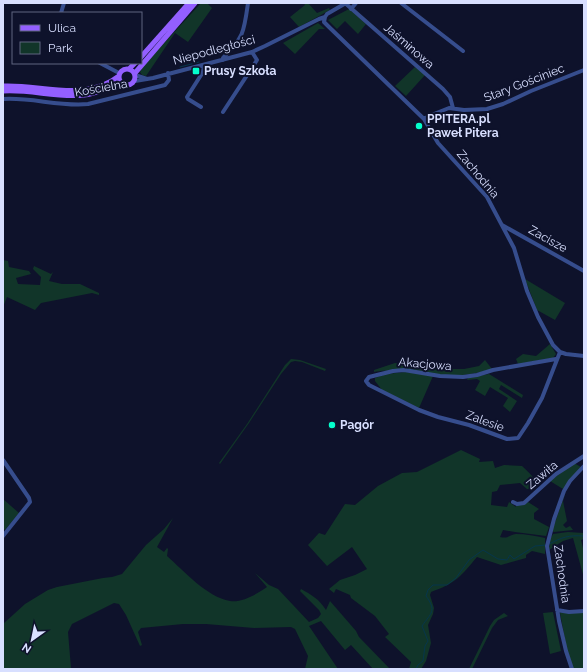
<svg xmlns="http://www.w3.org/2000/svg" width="587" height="672" font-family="Raleway,sans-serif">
<rect width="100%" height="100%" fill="#0e122b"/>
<path fill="#113529" d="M201,3H207L212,8L188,42L175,33L146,76L142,75L140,72L143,66Z
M304,3H308L317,13L329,8L330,10L299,27L290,17L305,5Z
M349,9L366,24L358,34L345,21L337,29L328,20Z
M318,23L325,29H319L295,54L283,43Z
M415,67L425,75L406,96L395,86Z
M3,260L8,261L9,267L29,271L31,274L16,278L18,284L40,285L41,277L33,269L34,266L51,274L53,272L49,281L62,284H80L99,293V295L92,293L41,303L35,310L7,297L3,307Z
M525,279L565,303L555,320L537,310Z
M550,344L556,354L553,358L518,364L516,359L523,354L536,356Z
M291,359L300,360L326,369L325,371L302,362L295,361L291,362L281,374L249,423L220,464L219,463L247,424L285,365Z
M485,360L492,369C475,374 458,377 440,375C433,374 427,372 421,371C412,370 383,370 374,372V370L395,363L441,369H464L479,366Z
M406,372L433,376L419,408L382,390L375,381V378L386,374Z
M489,374L523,395L522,398L501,385L499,389L517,401L510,412L503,406L508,398L490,387L485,396L475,390L480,381L477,379L467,380L468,378Z
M461,450L480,459L479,462L493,461L495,468L504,465L522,466C531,475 536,477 535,489H527L520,483L500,485L497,491L492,492L491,505L507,507L509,502L516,507V504L528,502L539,509L534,513V519L549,527L546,536L515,532L503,530L500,537C508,539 509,535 516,534C525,534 536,536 545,538V554L532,551L526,555V558L501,565L477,557C460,577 456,583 431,592L430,595L434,608L433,614L428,625L431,643L426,661L421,669H409L411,662L385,637L389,634L375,616L351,598L350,595L336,589L334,593L329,589L340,580L355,575L367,569L352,547L327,566L308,545L319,533L325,535L345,504L355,505L378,486L402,473L417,472Z
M574,463L581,467L563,489L550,481Z
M566,491L563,501L567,521L563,525L566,528L570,526L573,530L554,532L552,531Z
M3,499L19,513L5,530L3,528Z
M173,518L157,547L164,552L167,548L168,549L167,556C184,571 207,597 230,601C242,603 257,594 267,587L255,573L269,585L278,589L309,622L318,618L321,614L319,610L300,591L301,589C312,595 319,599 326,610L330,601L356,631L359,637L390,669H373L351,645L345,650L321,621L309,626L338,669H305L308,656L295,629L291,627L254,628L206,624H183L141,628L138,632L142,645L140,646L126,615L119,604L114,603L72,624L68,632L71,668L3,669V624L25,604L48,590L57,587L103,578L112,577L122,574L146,545L164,529Z
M568,532L584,533V539L581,540L584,552V578L573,538L563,541L549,550L550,539L553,534Z
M553,612L561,651L550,654L543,613Z
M562,612L584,613V657L583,658L584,669H573L567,650L560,613Z
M504,613L508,616L498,620L492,628L472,669H469L490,626L494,620Z"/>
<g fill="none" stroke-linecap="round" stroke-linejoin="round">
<path stroke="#06354c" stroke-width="1" d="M180,67L199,62
M549,544C563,537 568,535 584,536
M416,669L418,665L423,661L425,646L428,641L422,626C431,613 437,611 426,596L428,590L433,585H447L456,578L469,560L483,550L498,559L507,560L510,555L514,559L535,546L546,545"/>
<path stroke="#364d8d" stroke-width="4" d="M345,3L443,89L450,97L453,108
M401,3L463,51
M351,9L356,3
M61,13L64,3
M325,17L324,22L329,27L424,119L438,143L487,197L514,248L527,291L538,317L553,345L560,352L566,354L584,356
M223,60V58C244,37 244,32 248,3
M100,63L119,73
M135,75L147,79
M135,81L153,78L252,52L265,46L319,19L325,17L327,14L346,3
M3,99C31,97 60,107 88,104L165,85L169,80L168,73
M201,107L188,99L187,97L203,72L204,65
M223,112L257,60L252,52
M424,119L429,116L449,108L464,110L487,109L503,104L531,91L584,70
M502,225L584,271
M556,359L493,370L477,375L463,377L440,376L404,370L393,371L369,377L366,381L369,385L419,410L438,417L469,425L507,439L518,438L528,423L542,398L560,352
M3,460L29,498L30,502L3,536
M513,502L517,504L524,503L556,474L584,456
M557,610L569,612L584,611
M572,669L566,651L559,621L547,546L554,519L564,491L570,481L584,466"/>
<path stroke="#935fff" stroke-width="5" d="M141,57L189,3
M119 77a8 8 0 1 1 16 0a8 8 0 1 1-16 0Z
M129,69L135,63
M135,73L195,3
M3,86C41,84 85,103 119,76
M3,91C30,89 57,98 84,95C98,94 110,85 122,84"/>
</g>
<g fill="#04ffcc" stroke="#0e122b" stroke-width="1.5">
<rect x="192" y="67" width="8" height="8" rx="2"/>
<circle cx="419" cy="126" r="4"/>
<circle cx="332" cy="425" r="4"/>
</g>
<g text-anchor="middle" stroke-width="4" stroke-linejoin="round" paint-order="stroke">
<g font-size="12" fill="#d8dfff" stroke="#0e122b">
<text transform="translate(409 46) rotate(41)" y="4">Jaśminowa</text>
<text transform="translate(214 50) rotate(-15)" y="4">Niepodległości</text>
<text transform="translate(524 83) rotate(-21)" y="4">Stary Gościniec</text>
<text transform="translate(101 88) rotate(-10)" y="4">Kościelna</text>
<text transform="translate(478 174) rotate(50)" y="4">Zachodnia</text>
<text transform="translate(548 239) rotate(29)" y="4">Zacisze</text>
<text transform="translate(425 364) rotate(5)" y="4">Akacjowa</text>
<text transform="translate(485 421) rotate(20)" y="4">Zalesie</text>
<text transform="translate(542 475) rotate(-40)" y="4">Zawiła</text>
<text transform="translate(562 574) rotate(82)" y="4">Zachodnia</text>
</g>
<g font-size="12" font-weight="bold" fill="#d8dfff" stroke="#0e122b" text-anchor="start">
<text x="204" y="75">Prusy Szkoła</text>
<text x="427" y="123">PPITERA.pl<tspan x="427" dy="14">Paweł Pitera</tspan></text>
<text x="340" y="429">Pagór</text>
</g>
</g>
<rect width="587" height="672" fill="none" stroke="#d8dfff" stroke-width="8"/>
<rect x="12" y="12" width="130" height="52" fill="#0e122b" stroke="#5f6480"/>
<rect x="20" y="25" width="20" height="6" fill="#935fff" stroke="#5f6480"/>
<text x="48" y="32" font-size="12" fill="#d8dfff">Ulica</text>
<rect x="20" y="42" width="20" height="12" fill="#113529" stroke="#5f6480"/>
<text x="48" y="52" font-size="12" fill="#d8dfff">Park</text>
<g transform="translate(32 640) rotate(213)" stroke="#0e122b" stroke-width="3" paint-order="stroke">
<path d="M0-3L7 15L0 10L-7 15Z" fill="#d8dfff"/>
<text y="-6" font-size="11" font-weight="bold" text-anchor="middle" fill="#d8dfff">N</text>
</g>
</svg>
